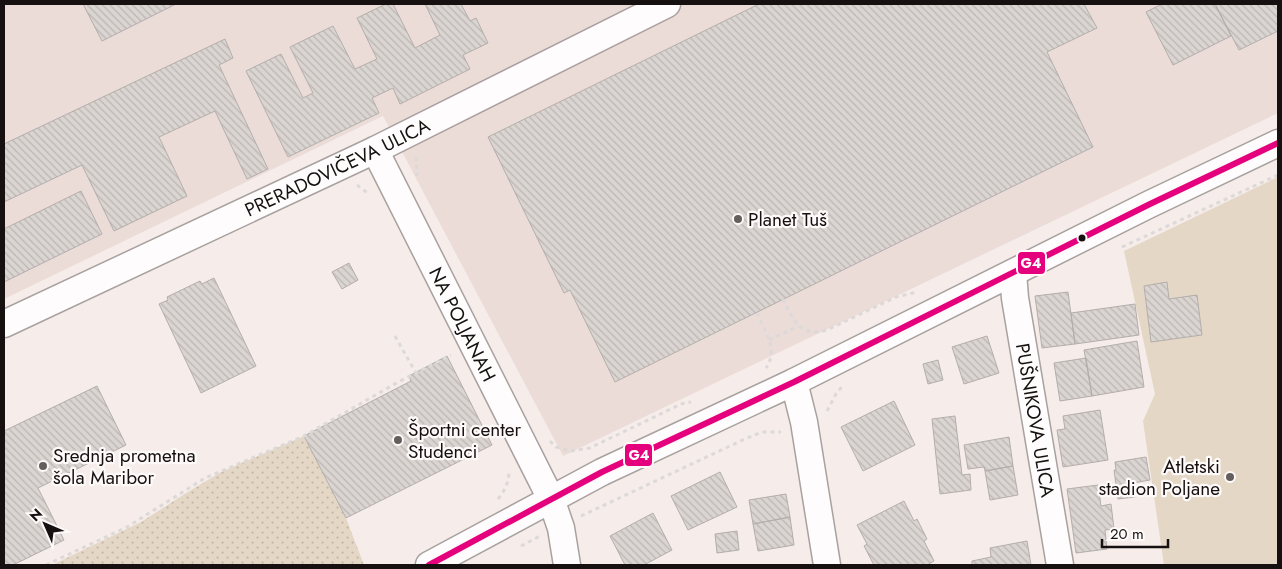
<svg xmlns="http://www.w3.org/2000/svg" width="1282" height="569" font-family="Jost,sans-serif">
<defs>
<pattern id="grass-dots" width="8" height="8" patternUnits="userSpaceOnUse" patternTransform="scale(1.25)"><rect width="8" height="8" fill="#e4d7c6"/><path d="M2 2h.1M6 6h.1" fill="none" stroke="#c3b8a9" stroke-width="1.8" stroke-linecap="round"/></pattern>
<pattern id="building-back-hatch" width="6" height="6" patternUnits="userSpaceOnUse" patternTransform="scale(1.25)"><rect width="6" height="6" fill="#dbd5d2"/><path d="M-1 5l2 2M0 0l6 6M5-1l2 2" fill="none" stroke="#bbb6b3"/></pattern>
</defs>
<rect width="100%" height="100%" fill="#f6edea"/>
<path fill="#ecdcd8" d="M4,4H1278V113L563,456L383,116L4,299Z"/>
<path fill="url(#grass-dots)" d="M304,436L346,518L364,565H52L141,522L183,495L221,472Z"/>
<path fill="#e4d7c6" d="M1278,177V565H1164L1143,421L1155,394L1124,251Z"/>
<path fill="url(#building-back-hatch)" stroke="#b4aeab" d="M83,4H176L102,41Z
M386,4H393L415,48L440,35L425,4H461L470,21L476,18L488,43L463,55L470,69L400,104L393,88L372,98L379,113L288,157L246,71L281,54L303,98L313,93L290,47L333,26L355,69L377,59L357,18Z
M759,4H1084L1097,28L1047,52L1093,147L615,382L570,290L564,293L488,137Z
M1162,4H1215L1231,36L1173,65L1146,12Z
M1215,4H1278V31L1239,50Z
M225,39L233,58L219,65L268,169L247,179L215,111L159,137L187,196L114,231L82,165L4,202V144Z
M81,191L102,234L4,282V229Z
M349,263L358,280L342,289L332,272Z
M214,278L256,366L201,393L159,304L168,300L167,297L200,281L202,284Z
M1167,282L1169,299L1197,295L1202,335L1151,342L1144,286Z
M1068,292L1075,344L1042,348L1035,296Z
M1135,304L1139,335L1075,344L1071,313Z
M987,336L999,373L964,384L952,347Z
M1137,341L1144,387L1092,396L1084,350Z
M447,356L492,445L346,518L304,436L411,381L409,376Z
M1086,358L1092,396L1060,401L1054,363Z
M938,360L943,380L928,384L923,364Z
M97,386L126,445L38,488L64,540L13,565H4V431Z
M894,401L915,445L863,471L841,427Z
M1100,410L1108,460L1063,467L1057,430L1065,429L1063,416Z
M955,416L962,475L970,474L971,490L940,494L932,419Z
M1009,437L1013,466L985,471L984,467L968,469L964,445Z
M1146,457L1150,480L1133,483L1135,497L1118,499L1114,470H1116L1115,462Z
M1013,466L1018,495L990,500L985,471Z
M720,472L737,507L688,530L671,496Z
M1098,485L1101,506L1111,504L1114,529L1105,530L1107,549L1076,553L1067,489Z
M786,494L790,517L753,524L749,500Z
M904,501L914,521L917,519L927,539L924,541L934,561L927,565H874L864,546L867,544L857,525Z
M653,513L672,550L644,565H625L610,536Z
M790,517L794,545L758,551L753,524Z
M737,531L739,550L717,553L715,534Z
M1027,541L1031,565H972V561L991,557L990,548Z"/>
<g fill="none" stroke-linecap="round" stroke-linejoin="round">
<g stroke="#a8a19f" stroke-width="29">
<g id="minor">
<path id="s1" d="M375,150L551,499L561,528L567,565"/>
<path id="s2" d="M1013,273L1015,298L1060,565"/>
<path id="s3" d="M4,324L375,150L667,4"/>
<path d="M794,382L804,422L827,565"/>
<path d="M429,565L602,472L794,382L1150,204L1278,143"/>
</g>
</g>
<path stroke="#dcd9d8" stroke-width="3" stroke-dasharray="4 4" stroke-linecap="butt" d="M416,157L417,176
M357,185L369,194
M1122,247L1278,175
M783,299C793,320 801,338 827,330L896,297L917,292
M757,313C764,329 779,350 766,368
M395,336L416,373
M769,340L799,326
M827,411L837,392L842,387
M550,441L556,447L571,451L590,448L681,404L691,402
M498,499C505,491 509,481 509,471
M581,516L747,438L762,432H781
M521,546L540,536
M46,565L127,527L205,478L304,436L400,381L451,355"/>
<use href="#minor" stroke="#fefcfc" stroke-width="26"/>
<g stroke="#fdfaf9" stroke-width="10">
<path id="bus-1" d="M429,565L602,472L794,382L1150,204L1278,143"/>
</g>
<use href="#bus-1" stroke="#e5007d" stroke-width="6"/>
</g>
<g fill="#645e5c" stroke="#fdfaf9" stroke-width="2">
<circle cx="738" cy="219" r="5"/>
<circle cx="398" cy="440" r="5"/>
<circle cx="43" cy="466" r="5"/>
<circle cx="1230" cy="477" r="5"/>
</g>
<circle fill="#161110" stroke="#fdfaf9" stroke-width="2" cx="1082" cy="238" r="4.5"/>
<g text-anchor="middle" stroke-width="4.5" stroke-linejoin="round" paint-order="stroke">
<g font-size="19" fill="#161110" stroke="#fdfaf9">
<text dy="7" stroke="none"><textPath href="#s3" startOffset="368">PRERADOVIČEVA ULICA</textPath></text>
<text dy="7" stroke="none"><textPath href="#s1" startOffset="195">NA POLJANAH</textPath></text>
<text dy="7" stroke="none"><textPath href="#s2" startOffset="149">PUŠNIKOVA ULICA</textPath></text>
</g>
<g font-size="19" fill="#161110" stroke="#fdfaf9" text-anchor="start">
<text x="748" y="226">Planet Tuš</text>
<text x="408" y="436">Športni center<tspan x="408" dy="22">Studenci</tspan></text>
<text x="53" y="462">Srednja prometna<tspan x="53" dy="22">šola Maribor</tspan></text>
<text x="1220" y="473" text-anchor="end">Atletski<tspan x="1220" dy="22">stadion Poljane</tspan></text>
</g>
</g>
<g stroke="#fdfaf9" stroke-width="2">
<rect x="1017" y="251" width="29" height="24" rx="5" fill="#e5007d"/>
<rect x="624" y="443" width="29" height="24" rx="5" fill="#e5007d"/>
</g>
<g font-size="14" text-anchor="middle" font-weight="bold" fill="#fff">
<text x="1031" y="268">G4</text>
<text x="639" y="460">G4</text>
</g>
<rect width="1282" height="569" fill="none" stroke="#161110" stroke-width="10"/>
<g transform="translate(45 524) rotate(315)" stroke="#fdfaf9" stroke-width="4" paint-order="stroke">
<path d="M0-4L9 19L0 12L-9 19Z" fill="#161110"/>
<text y="-8" font-size="14" font-weight="bold" text-anchor="middle" fill="#161110">N</text>
</g>
<path d="M1102 539v8h66v-8" fill="none" stroke="#161110" stroke-width="2.5"/>
<text x="1110" y="539" font-size="15" fill="#161110" stroke="#fdfaf9" stroke-width="4" paint-order="stroke">20 m</text>
</svg>
